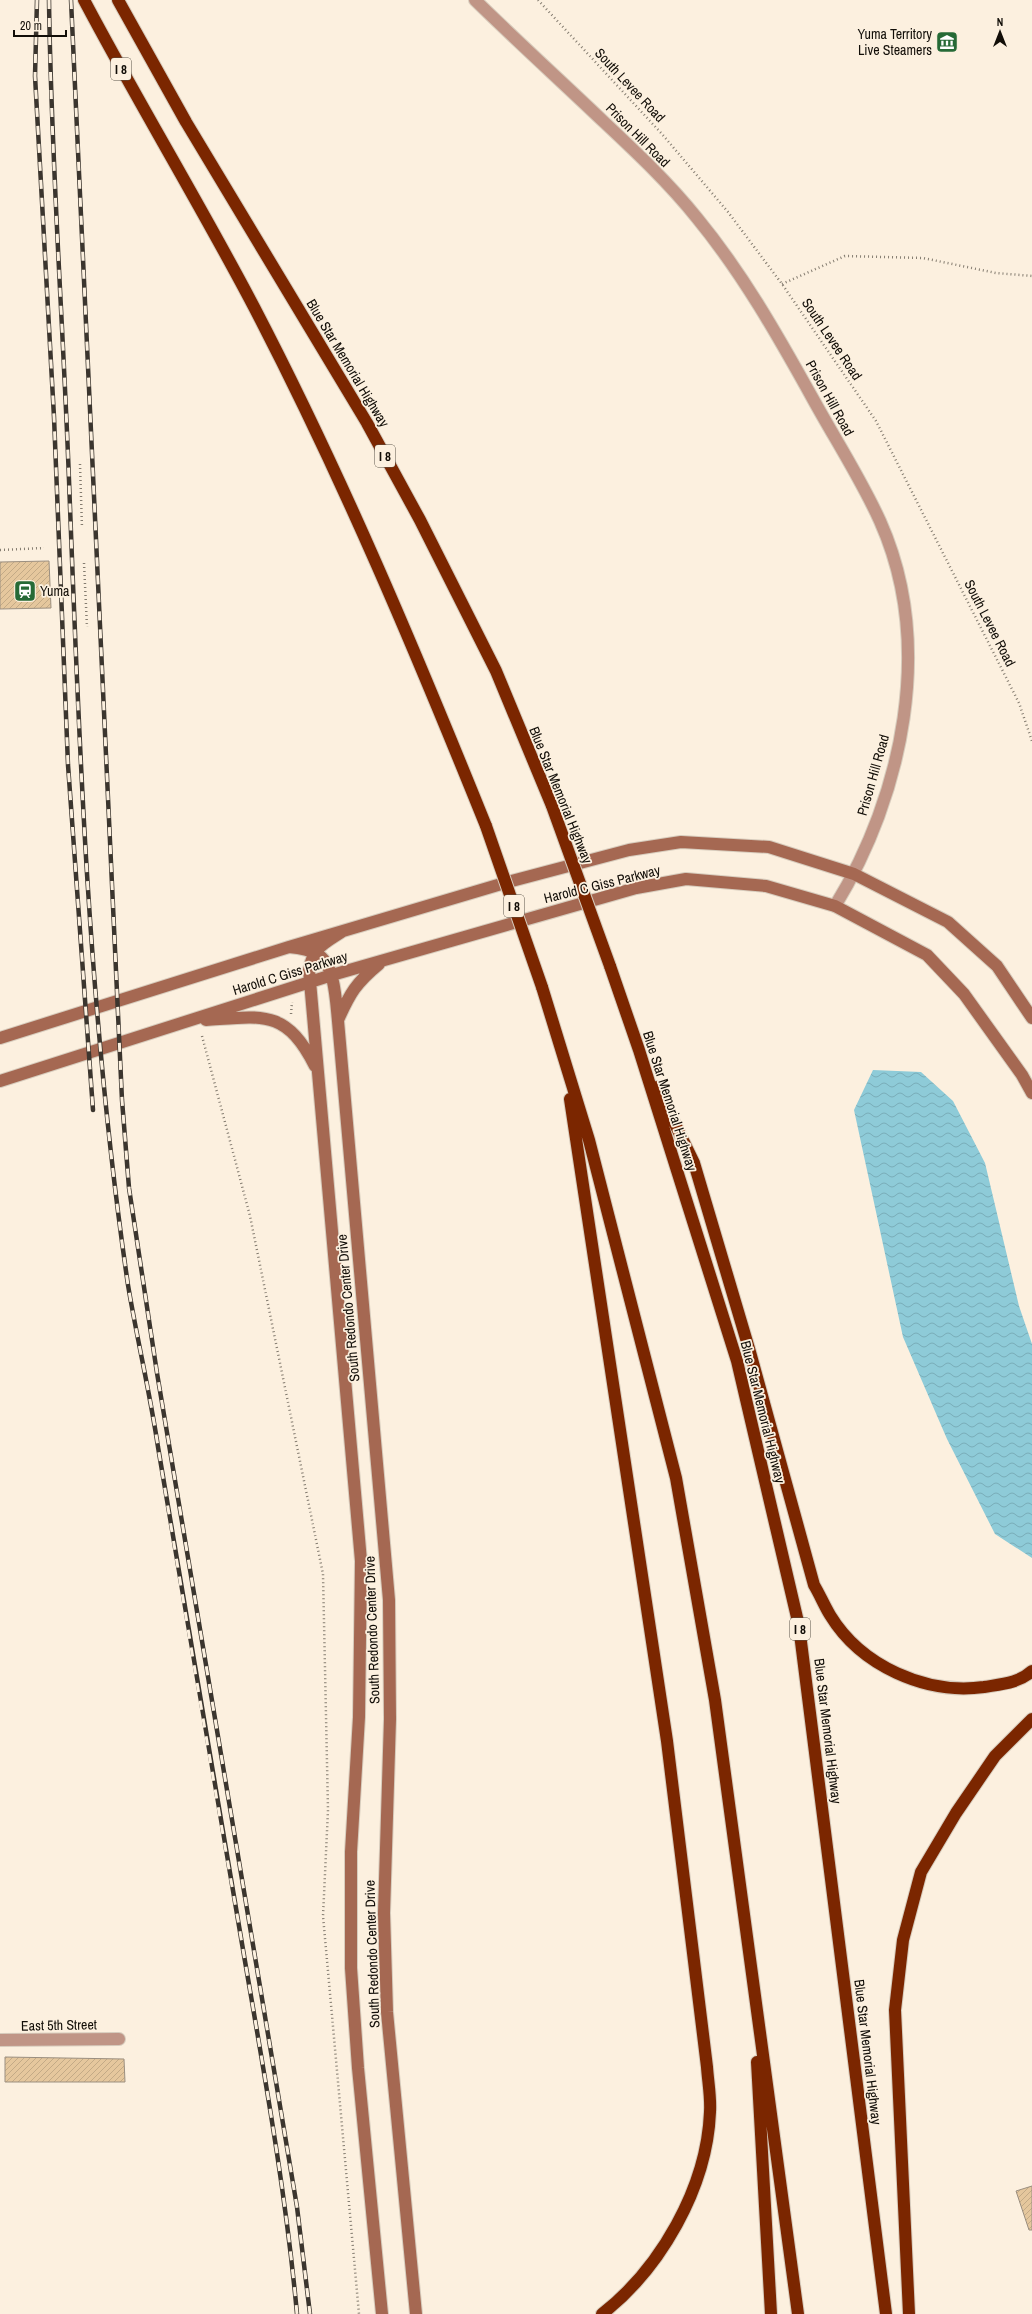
<svg xmlns="http://www.w3.org/2000/svg" width="1032" height="2314" font-family="'Archivo Narrow',sans-serif">
<defs>
<pattern id="water-waves" width="16" height="10" patternUnits="userSpaceOnUse"><rect width="16" height="10" fill="#8ecbd8"/><path d="M0 5q4-4 8 0t8 0" fill="none" stroke="#79adb8"/></pattern>
<pattern id="building-hatch" width="6" height="6" patternUnits="userSpaceOnUse"><rect width="6" height="6" fill="#e5c79d"/><path d="M-1 1l2-2M0 6l6-6M5 7l2-2" fill="none" stroke="#c3aa86"/></pattern>
</defs>
<rect width="100%" height="100%" fill="#fcf0df"/>
<path fill="url(#water-waves)" d="M873,1070L921,1072L953,1101L985,1163L1019,1306L1032,1344V1558L995,1534L947,1439L903,1337L854,1110Z"/>
<path fill="url(#building-hatch)" stroke="#9b8f80" d="M49,561L51,608L0,609V562Z
M5,2057L124,2059L125,2082H5Z
M1032,2186V2230H1029L1016,2191Z"/>
<g fill="none" stroke-linecap="round" stroke-linejoin="round">
<g stroke="#d7ccbd" stroke-width="14">
<path id="street" d="M475,0C517,41 561,81 604,122C636,152 669,183 697,218C743,274 778,336 813,399C835,439 861,479 880,521C935,644 903,795 835,906
M0,2040L119,2039"/>
</g>
<g stroke="#d7ccbd" stroke-width="14">
<path id="secondary" d="M343,931C325,943 313,947 309,970L361,1561L359,1717L351,1852V1968L358,2068L382,2314
M289,947C299,948 309,949 317,954C335,963 336,1002 338,1021L389,1600L390,1719L384,1913L387,2012L416,2314
M206,1020C263,1016 286,1009 315,1066
M338,1020C350,993 356,983 379,964
M0,1038L289,947L508,882L629,850L681,842L769,847L854,874L948,922L997,966L1032,1018
M0,1081L332,975L636,888L686,879L766,886L835,906L927,955L964,994L1022,1075L1032,1093"/>
</g>
<g stroke="#d7ccbd" stroke-width="14">
<path id="highway" d="M84,0C139,104 200,204 254,307C342,476 415,650 486,826
M118,0L186,122L367,423L420,520L496,671L552,806
M610,966L639,1050L737,1361L799,1626L886,2314
M542,987L589,1140L676,1478L715,1700L798,2314
M657,1087L694,1163L750,1352L814,1585C820,1595 824,1605 830,1615C861,1666 926,1695 984,1687C1002,1684 1019,1683 1032,1671
M570,1099L667,1741L707,2067C708,2082 711,2097 710,2112C707,2188 660,2269 602,2314
M757,2062L771,2314
M909,2314L895,2010L903,1940L921,1872L956,1813L995,1756L1032,1719"/>
</g>
<path stroke="#847c70" stroke-width="2.5" stroke-dasharray="1 3" stroke-linecap="butt" d="M538,0L662,134L728,212L782,284L876,421L1019,703L1032,741
M782,284L845,256L923,258L996,273L1032,276
M80,464L82,528
M0,550L44,548
M84,563L87,627
M291,1014L292,1002
M202,1036L250,1216L323,1574L328,1810L323,1916L359,2314"/>
<use href="#street" stroke="#c09586" stroke-width="12"/>
<use href="#secondary" stroke="#a56852" stroke-width="12"/>
<use href="#highway" stroke="#7b2600" stroke-width="12"/>
<g stroke="#3b352e" stroke-width="4.5">
<path id="rail" d="M37,0L35,76L54,417L68,765L93,1110
M49,0C51,160 63,320 69,480C79,749 89,1019 128,1285C137,1339 150,1393 158,1447C184,1605 210,1763 238,1920C260,2051 285,2182 297,2314
M71,0L122,1100L129,1188L157,1373L297,2207L310,2314"/>
</g>
<use href="#rail" stroke="#fcf0df" stroke-width="3" stroke-dasharray="9" stroke-linecap="butt"/>
<g stroke="#d7ccbd" stroke-width="14" stroke-linecap="butt">
<path id="highway-bridge" d="M552,806L610,966
M486,826L542,987"/>
</g>
<use href="#highway-bridge" stroke="#7b2600" stroke-width="12"/>
</g>
<defs>
<g id="museum-square" transform="scale(1.15)"><rect x="-9" y="-9" width="18" height="18" rx="4" fill="#266a36" stroke="#fcf0df"/><path d="M0-6L6-3V-2H-6V-3ZM-5-1h2V3h-2ZM-1-1h2V3h-2ZM3-1h2V3H3ZM-6 4H6V6H-6Z" fill="#fff"/></g>
<g id="station-square" transform="scale(1.15)"><rect x="-9" y="-9" width="18" height="18" rx="4" fill="#266a36" stroke="#fcf0df"/><path d="M-3-6H3Q5-6 5-4V2Q5 4 3 4L4.5 6H3L1.5 4h-3L-3 6H-4.5L-3 4Q-5 4-5 2V-4Q-5-6-3-6ZM-3.5-4v3h7v-3ZM-3.5 1v1.5H-2V1ZM2 1v1.5H3.5V1Z" fill="#fff"/></g>
</defs>
<g fill-rule="evenodd">
<use href="#museum-square" x="947" y="42"/>
<use href="#station-square" x="25" y="591"/>
</g>
<g text-anchor="middle" stroke-width="3.5" stroke-linejoin="round" paint-order="stroke">
<g fill="#fcf0df" stroke="#585248" stroke-width="1">
<rect x="111" y="58" width="20" height="22" rx="3"/>
<rect x="375" y="445" width="20" height="22" rx="3"/>
<rect x="504" y="895" width="20" height="22" rx="3"/>
<rect x="790" y="1618" width="20" height="22" rx="3"/>
</g>
<g font-size="13" font-weight="bold" fill="#120e08">
<text x="121" y="74">I 8</text>
<text x="385" y="461">I 8</text>
<text x="514" y="911">I 8</text>
<text x="800" y="1634">I 8</text>
</g>
<g font-size="14" fill="#120e08" stroke="#fcf0df" text-anchor="end">
<text x="932" y="39">Yuma Territory<tspan x="932" dy="16">Live Steamers</tspan></text>
<text x="40" y="596" text-anchor="start">Yuma</text>
</g>
<g font-size="14" fill="#120e08" stroke="#fcf0df">
<text transform="translate(630 85) rotate(47)" y="5">South Levee Road</text>
<text transform="translate(638 135) rotate(45)" y="5">Prison Hill Road</text>
<text transform="translate(832 339) rotate(56)" y="5">South Levee Road</text>
<text transform="translate(348 363) rotate(59)" y="5">Blue Star Memorial Highway</text>
<text transform="translate(830 398) rotate(61)" y="5">Prison Hill Road</text>
<text transform="translate(990 623) rotate(63)" y="5">South Levee Road</text>
<text transform="translate(873 775) rotate(-74)" y="5">Prison Hill Road</text>
<text transform="translate(561 795) rotate(68)" y="5">Blue Star Memorial Highway</text>
<text transform="translate(602 884) rotate(-14)" y="5">Harold C Giss Parkway</text>
<text transform="translate(290 973) rotate(-17)" y="5">Harold C Giss Parkway</text>
<text transform="translate(670 1101) rotate(72)" y="5">Blue Star Memorial Highway</text>
<text transform="translate(348 1308) rotate(-95)" y="5">South Redondo Center Drive</text>
<text transform="translate(763 1412) rotate(76)" y="5">Blue Star Memorial Highway</text>
<text transform="translate(372 1630) rotate(-92)" y="5">South Redondo Center Drive</text>
<text transform="translate(828 1731) rotate(83)" y="5">Blue Star Memorial Highway</text>
<text transform="translate(372 1954) rotate(-92)" y="5">South Redondo Center Drive</text>
<text transform="translate(59 2025) rotate(-1)" y="5">East 5th Street</text>
<text transform="translate(868 2052) rotate(83)" y="5">Blue Star Memorial Highway</text>
</g>
</g>
<g transform="translate(1000 32)" stroke="#fcf0df" stroke-width="3" paint-order="stroke">
<path d="M0-3L7 15L0 10L-7 15Z" fill="#120e08"/>
<text y="-6" font-size="11" font-weight="bold" text-anchor="middle" fill="#120e08">N</text>
</g>
<path d="M14 30v6h52v-6" fill="none" stroke="#120e08" stroke-width="2"/>
<text x="20" y="30" font-size="12" fill="#120e08" stroke="#fcf0df" stroke-width="3" paint-order="stroke">20 m</text>
</svg>
